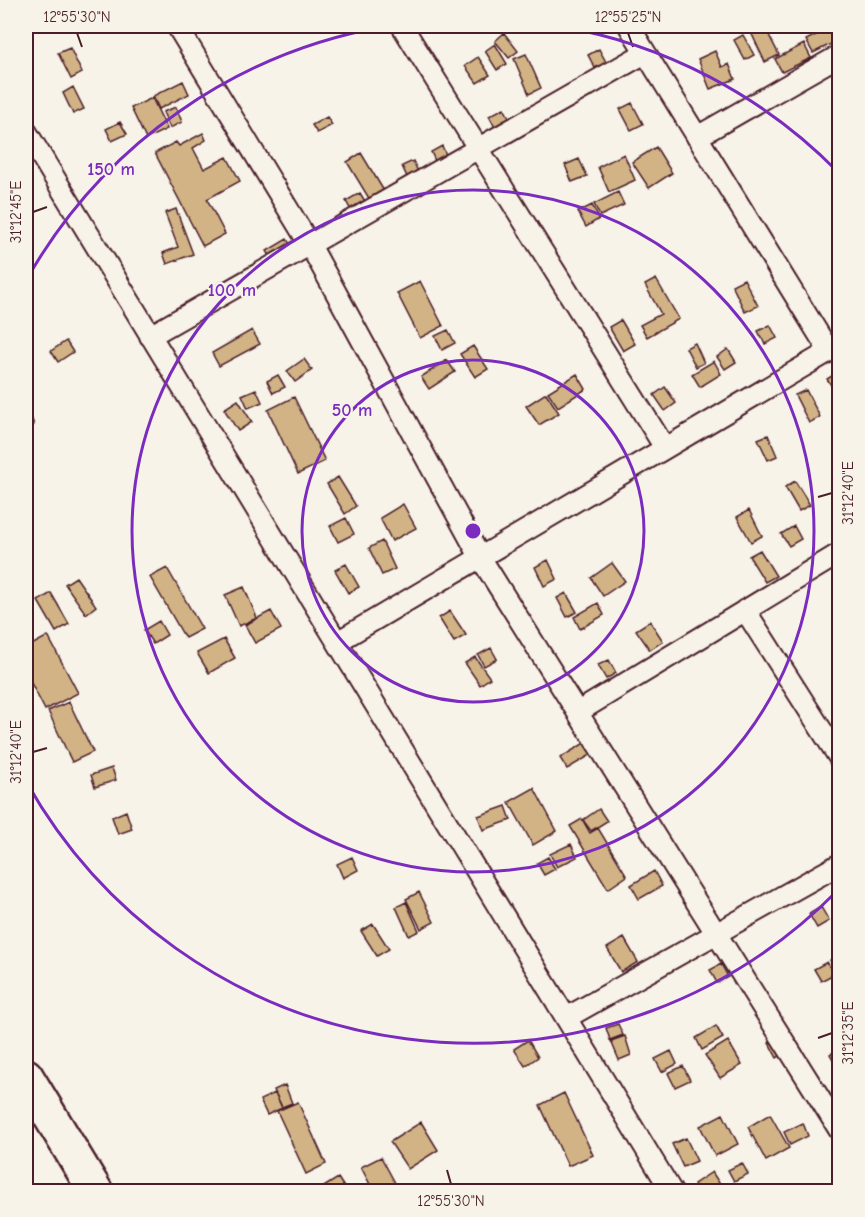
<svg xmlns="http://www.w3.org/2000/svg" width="865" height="1217" font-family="'Comic Neue',sans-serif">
<rect width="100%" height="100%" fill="#f7f3e8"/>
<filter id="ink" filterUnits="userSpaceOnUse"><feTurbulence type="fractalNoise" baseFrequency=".0167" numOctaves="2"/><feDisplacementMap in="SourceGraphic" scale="12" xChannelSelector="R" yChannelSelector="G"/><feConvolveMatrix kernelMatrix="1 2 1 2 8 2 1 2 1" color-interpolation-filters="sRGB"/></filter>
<g filter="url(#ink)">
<path fill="#d1b385" stroke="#4a1f2b" stroke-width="1.5" d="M748,26H778L767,31L779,55L765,62Z
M828,29L835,42L813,53L806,40Z
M504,33L518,51L509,58L495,41Z
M743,35L754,55L745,60L734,40Z
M495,44L507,64L497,70L485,51Z
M804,44L811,58L782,72L775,59Z
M70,48L82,73L71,79L58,53Z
M599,49L606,62L595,68L588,55Z
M715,51L722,67L729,64L735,79L710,89L698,59Z
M526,54L541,88L529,94L514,59Z
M478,57L490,75L477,83L465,66Z
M183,81L189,94L159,109L153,96Z
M73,87L84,109L73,114L63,93Z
M152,98L167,129L146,139L131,108Z
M632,103L643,124L631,130L620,109Z
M176,107L182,122L170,128L163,112Z
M504,108L511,121L496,129L489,116Z
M327,117L332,125L317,133L312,125Z
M120,122L127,134L112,141L106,129Z
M203,133L206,140L193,148L204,169L227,157L240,181L207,199L225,234L203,246L155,153L176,142L179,146Z
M442,146L448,159L437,165L431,152Z
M656,147L672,173L649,188L632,162Z
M361,153L387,196L373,205L347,162Z
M624,154L635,180L609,192L598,167Z
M579,159L587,176L572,182L565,165Z
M413,161L420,176L409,181L402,166Z
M618,192L624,205L600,216L594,204Z
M360,193L369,208L354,216L346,201Z
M592,205L599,219L586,227L578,212Z
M176,209L193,254L167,264L163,253L178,247L165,213Z
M287,239L295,253L275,264L267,251Z
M656,279L679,319L647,337L640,325L661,314L645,285Z
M744,279L758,306L745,312L732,285Z
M420,281L443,326L420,338L397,293Z
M621,320L635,344L623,351L609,327Z
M770,325L777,338L765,344L758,331Z
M252,330L260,344L219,366L212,353Z
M448,330L455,343L442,350L435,336Z
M66,341L73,352L58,362L51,351Z
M695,343L704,363L696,367L686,348Z
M473,346L488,369L475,377L460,354Z
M728,349L736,362L725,369L717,357Z
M304,359L312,370L295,382L287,371Z
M447,360L455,372L429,389L421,377Z
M714,361L721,374L700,387L692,374Z
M840,371V399L827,379Z
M577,374L586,389L558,407L548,392Z
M278,375L285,387L273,393L267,381Z
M665,387L676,403L665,411L654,395Z
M256,389L262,402L248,408L242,395Z
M806,390L820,417L809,423L795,395Z
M546,393L559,413L539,425L526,406Z
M294,397L325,461L298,474L268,410Z
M238,400L252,422L238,431L224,409Z
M26,404L34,425L26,429Z
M768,435L777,456L768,460L758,439Z
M338,477L356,506L345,514L327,484Z
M795,481L810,505L799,511L785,487Z
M403,504L416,528L392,541L380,518Z
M749,510L762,536L751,542L737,517Z
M346,518L354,534L338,542L330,526Z
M794,526L801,539L789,546L781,534Z
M382,541L395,569L382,575L369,548Z
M760,550L776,576L765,582L749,556Z
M548,560L557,579L544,586L535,567Z
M612,563L625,581L603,596L591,578Z
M346,564L359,587L348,593L335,570Z
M167,568L202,629L185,638L150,577Z
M76,577L96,606L86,614L65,584Z
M244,587L257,618L239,626L225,595Z
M51,593L69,624L56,632L38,601Z
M566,593L577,612L567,617L557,598Z
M598,603L604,615L580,629L574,617Z
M271,611L281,629L255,643L245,625Z
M450,611L466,635L454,642L439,618Z
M159,621L167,635L153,644L144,630Z
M650,621L663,641L650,650L636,630Z
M48,636L78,693L45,710L26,673V642L28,647Z
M224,639L235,658L209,673L197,653Z
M491,648L497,659L484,666L478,655Z
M475,657L490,678L480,685L465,663Z
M609,660L616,673L606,679L598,665Z
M69,702L93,752L72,762L48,711Z
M586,742L594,753L567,769L560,758Z
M112,768L116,780L95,787L91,775Z
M534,788L557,831L533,845L509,802Z
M506,806L511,820L483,830L478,816Z
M599,809L607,821L591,831L583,820Z
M126,811L132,829L118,834L112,817Z
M582,819L590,833L598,828L627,876L608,889L570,826Z
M571,844L577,857L557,867L550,854Z
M352,857L358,870L343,878L337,864Z
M548,857L555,869L544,875L537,863Z
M654,871L662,886L639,899L631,885Z
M419,892L434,922L421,929L406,899Z
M406,902L419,931L409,936L396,907Z
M821,907L829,921L817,928L809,914Z
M840,916V929L834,920Z
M373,924L389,949L377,956L361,931Z
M624,938L638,962L621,972L607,948Z
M840,955V970L836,972L830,960Z
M827,962L834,974L821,981L814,969Z
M721,964L728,977L717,983L710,970Z
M618,1024L623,1035L610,1040L606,1028Z
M716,1026L723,1038L702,1050L696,1038Z
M783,1035L791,1049L777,1058L769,1043Z
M625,1036L631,1055L619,1060L611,1041Z
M528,1040L538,1057L525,1066L514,1049Z
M728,1041L742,1065L720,1078L705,1055Z
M840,1049V1067L838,1068L830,1054Z
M671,1051L677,1064L662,1072L655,1059Z
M683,1066L690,1080L675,1087L668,1073Z
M285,1085L292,1103L282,1107L274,1090Z
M275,1093L282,1108L267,1115L260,1100Z
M564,1093L593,1155L568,1166L540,1105Z
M298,1102L326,1164L306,1174L277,1111Z
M723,1114L738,1144L715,1156L700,1126Z
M770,1114L789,1148L766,1161L748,1127Z
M421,1122L438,1150L408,1169L390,1142Z
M803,1123L808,1136L790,1145L784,1132Z
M686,1138L697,1161L683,1167L672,1144Z
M381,1157L400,1192H374L361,1167Z
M742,1163L748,1174L734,1181L728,1170Z
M712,1172L723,1189L719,1192H699L694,1184Z
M338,1178L347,1192H319V1190Z"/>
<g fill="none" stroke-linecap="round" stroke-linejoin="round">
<g stroke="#4a1f2b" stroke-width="24">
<path id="street" d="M177,26L310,245L480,557L840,1131
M402,26L665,448
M629,26L829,351
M26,131L672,1192
M697,137L840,55
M150,336L645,53
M745,610L840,759
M337,642L840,345
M578,712L840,553
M566,1018L840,864"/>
</g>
<g stroke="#4a1f2b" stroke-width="38">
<path id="highway" d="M26,1076L96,1192"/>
</g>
<use href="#street" stroke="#f7f3e8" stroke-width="20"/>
<use href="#highway" stroke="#f7f3e8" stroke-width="33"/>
</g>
</g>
<path fill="none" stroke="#4a1f2b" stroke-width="2" d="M77,33L82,47M628,33L633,47M33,212L47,207M818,497L832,493M33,752L47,748M818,1038L832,1033M447,1170L451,1184"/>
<g fill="none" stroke="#7b2cbf" stroke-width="3">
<circle cx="473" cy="531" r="171"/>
<circle cx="473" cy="531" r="341"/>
<path d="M838 890A512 512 0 0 1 27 783M27 279A512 512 0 0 1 388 26M558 26A512 512 0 0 1 838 172"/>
</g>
<circle cx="473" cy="531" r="9" fill="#7b2cbf" stroke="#f7f3e8" stroke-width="3"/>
<g font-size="18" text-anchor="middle" font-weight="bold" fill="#7b2cbf" stroke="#f7f3e8" stroke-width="4.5" stroke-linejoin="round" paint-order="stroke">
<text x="111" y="175">150 m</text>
<text x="232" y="296">100 m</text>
<text x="352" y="416">50 m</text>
</g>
<rect width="865" height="1217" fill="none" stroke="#f7f3e8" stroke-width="66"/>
<rect x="33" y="33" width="799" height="1151" fill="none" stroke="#4a1f2b" stroke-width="2"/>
<g font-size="15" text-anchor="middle" fill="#4a1f2b">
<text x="77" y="22">12°55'30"N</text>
<text x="628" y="22">12°55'25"N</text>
<text transform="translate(16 212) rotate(-90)" y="5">31°12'45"E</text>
<text transform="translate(848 493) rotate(-90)" y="5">31°12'40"E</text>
<text transform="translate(16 752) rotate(-90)" y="5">31°12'40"E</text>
<text transform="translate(848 1033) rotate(-90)" y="5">31°12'35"E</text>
<text x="451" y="1206">12°55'30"N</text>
</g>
</svg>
